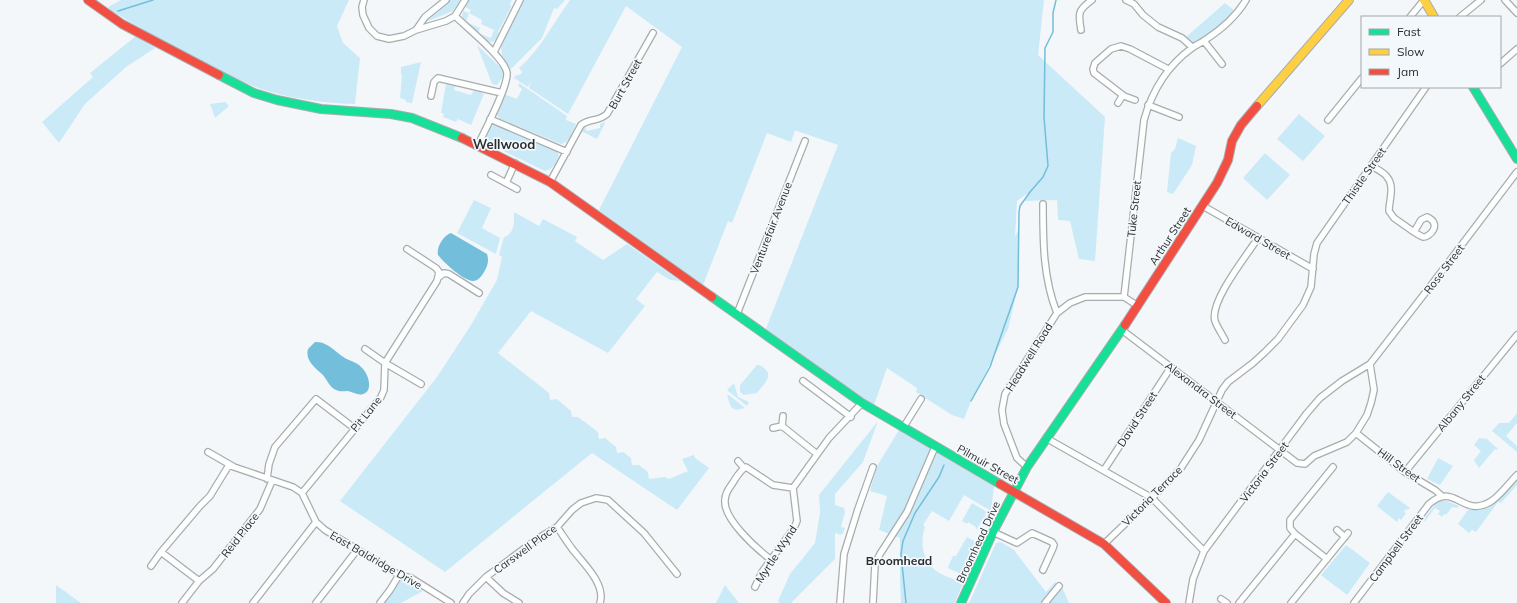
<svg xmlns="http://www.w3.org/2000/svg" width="1517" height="603" font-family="Mulish,sans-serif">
<rect width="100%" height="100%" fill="#f4f7f9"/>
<path fill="#caeaf8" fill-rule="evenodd" d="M121,0H349L337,26L343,43L360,58L355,104C323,103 284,98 253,86C204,67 158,38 112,11L108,7Z
M448,0H460L453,11L423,23V21Z
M469,0H512L510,4L511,7L498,32L499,33C497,37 496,42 491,42C484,42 467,25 463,19L462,16L463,11L469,13L471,10L465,7ZM469,13L482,20L481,24L494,30L491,38L478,33L480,28L466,22Z
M523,0H565L557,9L554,8L542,38L511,69L502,56L501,46Z
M570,0H1044L1038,55L1105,117L1095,261L1079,259L1070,221L1058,220L1057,200L1024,201L1028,193L1017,201L1015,237L1019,228L1018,287L1008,329L971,401L964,419L952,415L916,392L917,388L887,368L874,405L765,331L838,145L794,130L795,131L791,142L767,133L732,223L728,221L703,285L599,210L682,47L626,6L568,114L529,88L531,81L528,87L514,78L515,76L521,74L522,72L519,68C541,49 553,23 570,0Z
M1225,3L1234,10C1232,21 1205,36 1195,42L1191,43L1186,37Z
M136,36L155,48L126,67L85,104L59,143L42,122L93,77L90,73Z
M477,45L499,66L503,71V77L497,85L492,84Z
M421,62L412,103L406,102V100L400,98L402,75L401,74V67Z
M519,83L567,116L566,120L576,124C572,132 570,142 561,144L500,119L496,114L504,94L517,99L522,89L518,86Z
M446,84L455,86L454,90L471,95L475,88L482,90L481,93L484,94L471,125L458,119L456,122L443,117L444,114L441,113Z
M225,102L229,106L215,118L210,104Z
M1299,114L1325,136L1303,161L1277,139Z
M605,122V123L597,139L581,131L585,127L587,131L600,128V124Z
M494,125L501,126L556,150L559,155C557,162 553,170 545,171L489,144L486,138C487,133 489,128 494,125Z
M1178,138L1196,146L1192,165L1173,194L1167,192L1171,153L1175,149Z
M1265,153L1290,175L1267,200L1243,178Z
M474,200L491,208L482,228L500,238L496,254L457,233Z
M514,212L539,226L543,219L577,237L575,241L603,260L627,244L680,281L670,280L657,272L636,299L645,306L608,353L531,311L498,353L549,393L550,400L557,399L571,411L572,417H578L598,432L599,439L605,438L616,447L617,453L623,452L631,458L632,465H639L648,472L649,479L665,477L669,479L688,471L682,459L694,455L695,458L709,468L677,510L592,453L445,572L340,501L437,377L471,325L497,280L502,257L499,255L504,237C515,233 514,223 514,212Z
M757,365C761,365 762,366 765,369C774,376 762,386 757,393L744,395L740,392V385Z
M734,383L738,397L749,402L747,406L727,390Z
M729,395L745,408L736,410L731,407L727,396Z
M1517,413V423L1506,436L1517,446V452L1492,431L1499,423H1509Z
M878,421L863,462L835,494V505L844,508L845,512L841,527L845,528L842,535L835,533V559L791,603H780L778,601L790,574L815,543L820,513L819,495Z
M899,430L994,486L991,511L964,495L949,521L932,511L923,525L925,527C920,542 922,559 935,570C942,576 955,579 963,583L955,603H901L900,580V538L879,530L887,496L870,491L877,466Z
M1479,438L1487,439L1498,449L1496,450L1495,449L1479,468L1474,460L1481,451L1474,445Z
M1438,458L1453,466L1440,485L1427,479Z
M1517,478V485L1501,503L1498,502L1476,532L1472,530L1469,533L1458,524L1468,510H1480L1488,506Z
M1388,492L1410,508L1408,510L1406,509L1404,512L1406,513L1401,520L1399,518L1397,522L1377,506Z
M1442,501H1447L1459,506L1457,508L1452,507L1446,515L1444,514L1442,517L1438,514L1440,511L1435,508L1425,521L1423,520L1437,502Z
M972,503L987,512L977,529L975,528L976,527L968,522L967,524L962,521Z
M967,537L981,545L967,576L949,569L948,567L953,556H956Z
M1001,542L1014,550L1046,592L1055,582L1062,587L1069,603H969L996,543Z
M1346,545L1370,563L1347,595L1321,575Z
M399,575L423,591L401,603H380Z
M56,585L81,603H56Z
M725,585L739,603H716Z"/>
<path fill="#73beda" d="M451,233L487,254C489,260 488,266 484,272C482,276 478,281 473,281C463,280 444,263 438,255C436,247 444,235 451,233Z
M315,342C329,341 337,355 349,360C354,362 359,364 362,368C368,373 374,391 363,394C358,396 353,392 348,391C344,391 340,392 336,390C329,387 327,379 322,374C314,367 305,360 308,349Z"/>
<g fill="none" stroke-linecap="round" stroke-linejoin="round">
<path stroke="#73beda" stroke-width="1.5" d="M118,11L153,0
M971,401L990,367L1018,287L1019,212L1020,206L1030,192L1043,177L1048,166L1044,117L1045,48L1053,32V13L1056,0
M906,603L901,554L903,541L915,513L939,477L944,465"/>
<g stroke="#a9acad" stroke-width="8">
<path id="street" d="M364,0L362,7L363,15L369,28L377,36L389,39L404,36L416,30L425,17L446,0
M1126,0L1134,4L1143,15L1158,27L1182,38L1192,47
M1505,0L1517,13
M455,16C467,28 505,58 507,73C508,87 485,130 478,145
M1410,17L1424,0
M1460,17L1481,0
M416,30L446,21L455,16L465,0
M1081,30C1078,13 1078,10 1092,0
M1204,41L1222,64
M494,52L520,0
M1500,64L1517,49
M431,96L434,82L438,78L502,93
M1135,100L1124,96L1094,73L1093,69L1095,63L1111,49L1121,46L1130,49L1168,69
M1118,103L1123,95
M1148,105L1179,117
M490,119L567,152
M1328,120L1362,78
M1372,166C1376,169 1384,172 1387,177C1395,186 1389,201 1389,211L1394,218L1414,232L1421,220L1427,217C1443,224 1429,238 1423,237C1420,236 1416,233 1414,232
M491,175L517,189
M550,182L581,125C590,118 598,122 607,114L653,33
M506,183L515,163
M1043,204C1043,241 1043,278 1057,313
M1203,206L1313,269
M439,277L444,273L449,274L479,293
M1138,306L1124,297L1144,120C1152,91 1167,66 1192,48C1196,45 1201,43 1205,40C1222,29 1236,17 1246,0
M737,314L805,141
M1122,330L1297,463L1305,464L1314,456L1347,442L1356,433L1367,415L1371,403L1374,390L1370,364
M1225,340C1222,334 1217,327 1215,321C1209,302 1247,255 1258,238
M365,349L385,363L421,384
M803,381L851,417
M782,426L817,454
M773,428L782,426L783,416
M903,428L921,399
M1356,433L1405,472L1435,490L1442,496
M1046,438L1152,498L1204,551
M208,452L234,467L293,487L302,493L316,522L325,530L399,575L411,578L451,603
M738,461L744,468
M1027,467L1017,458L1004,424L1002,410L1005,394L1057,313L1070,303L1085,297H1124
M1104,470L1171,367
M1405,472L1517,335
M267,479L269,464L275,447L316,399L354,428
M302,493L381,397L384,390L385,363L437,281L439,272L436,268L407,249
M557,527C562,534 567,542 573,550C583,563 606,584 600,603
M1337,530L1345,537
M993,532L1017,543L1032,533L1052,542L1054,545L1053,548L1043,570
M1295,534L1290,528V520L1333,467
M1104,544L1152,498L1181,468L1199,440L1222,390L1228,382L1253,363L1265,352L1278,339L1303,305L1311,287L1314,254L1317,243L1426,87
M161,552L199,581
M770,559C756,548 723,519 725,500C725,495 729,488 732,484C736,478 740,470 746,467L773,485L793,488
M151,566L161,552L200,506L210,496L229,465
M486,577L503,593L519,603
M755,587L762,572L794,528L797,521L793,488L829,438L862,403
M1221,599L1227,603
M182,603L199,581L213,569L260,509L272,481
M253,603L316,522
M316,603L357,550
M380,603L390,590L399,575
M463,603L469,594L486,577L537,539L557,527L572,510L581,503L596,498L608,500L644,533L677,574
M840,603L844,554L858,509L873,467
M873,603L875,564L880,554L907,512L935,447
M1045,603L1059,586
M1189,603L1193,579L1204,551L1307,413L1320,398L1342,381L1370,364L1432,284L1517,172
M1239,603L1295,534L1327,559
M1291,603L1348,533
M1354,603L1429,504C1455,481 1462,518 1490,502C1499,497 1509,483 1517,475"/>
</g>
<g stroke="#a9acad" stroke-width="10">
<path id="fast" d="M219,75L254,93L277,100L321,109L391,114L412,118L462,138
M1473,87L1517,159
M712,297L862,403L1000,484
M961,603L993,532L1027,467L1125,325"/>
</g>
<g stroke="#a9acad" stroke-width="10">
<path id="slow" d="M1424,0L1434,17
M1257,106L1349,0"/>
</g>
<g stroke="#a9acad" stroke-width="10">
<path id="jam" d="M88,0L122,24L219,75
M462,138L550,182L712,297
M1125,325L1217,183L1228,160L1232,141L1241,125L1257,106
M1000,484L1104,544L1166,603"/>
</g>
<use href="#street" stroke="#fdfefe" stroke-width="5.5"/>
<use href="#fast" stroke="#16e098" stroke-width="8"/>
<use href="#slow" stroke="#ffcf43" stroke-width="8"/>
<use href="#jam" stroke="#f24e42" stroke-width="8"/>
</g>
<g text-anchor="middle" stroke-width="3.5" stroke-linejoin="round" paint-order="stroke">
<g font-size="11" fill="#2b2d2e" stroke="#f2f8fb">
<text transform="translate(625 84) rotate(-61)" y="4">Burt Street</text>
<text transform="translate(1364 176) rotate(-55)" y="4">Thistle Street</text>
<text transform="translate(1134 209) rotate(-84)" y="4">Tuke Street</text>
<text transform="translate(771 228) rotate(-69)" y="4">Venturefair Avenue</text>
<text transform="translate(1170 236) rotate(-57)" y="4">Arthur Street</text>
<text transform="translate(1258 238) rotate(30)" y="4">Edward Street</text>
<text transform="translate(1444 269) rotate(-53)" y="4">Rose Street</text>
<text transform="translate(1029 357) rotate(-58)" y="4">Headwell Road</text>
<text transform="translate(1201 390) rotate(37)" y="4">Alexandra Street</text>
<text transform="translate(1461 403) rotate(-51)" y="4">Albany Street</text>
<text transform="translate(366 414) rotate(-51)" y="4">Pit Lane</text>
<text transform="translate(1137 419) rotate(-57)" y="4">David Street</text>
<text transform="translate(988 464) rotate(29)" y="4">Pilmuir Street</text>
<text transform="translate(1399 465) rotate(36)" y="4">Hill Street</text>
<text transform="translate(1264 472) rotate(-53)" y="4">Victoria Street</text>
<text transform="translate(1152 496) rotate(-45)" y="4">Victoria Terrace</text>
<text transform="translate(240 535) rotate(-52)" y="4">Reid Place</text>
<text transform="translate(978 542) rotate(-65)" y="4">Broomhead Drive</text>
<text transform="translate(1396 548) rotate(-53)" y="4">Campbell Street</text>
<text transform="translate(525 549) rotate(-36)" y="4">Carswell Place</text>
<text transform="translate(776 554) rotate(-57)" y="4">Myrtle Wynd</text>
<text transform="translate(376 560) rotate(30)" y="4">East Baldridge Drive</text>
</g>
<g font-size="12" font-weight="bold" fill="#2b2d2e" stroke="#f2f8fb">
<text x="899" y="565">Broomhead</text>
</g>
<g font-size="13" font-weight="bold" fill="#2b2d2e" stroke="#f2f8fb">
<text x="504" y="149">Wellwood</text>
</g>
</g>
<rect x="1361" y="16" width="140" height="72" fill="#f2f8fb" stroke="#a2a7a9"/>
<rect x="1369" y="29" width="20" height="6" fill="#16e098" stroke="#a2a7a9"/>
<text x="1397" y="36" font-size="12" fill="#2b2d2e">Fast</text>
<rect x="1369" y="49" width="20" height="6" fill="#ffcf43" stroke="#a2a7a9"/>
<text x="1397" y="56" font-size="12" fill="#2b2d2e">Slow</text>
<rect x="1369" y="69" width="20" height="6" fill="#f24e42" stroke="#a2a7a9"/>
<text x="1397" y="76" font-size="12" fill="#2b2d2e">Jam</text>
</svg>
